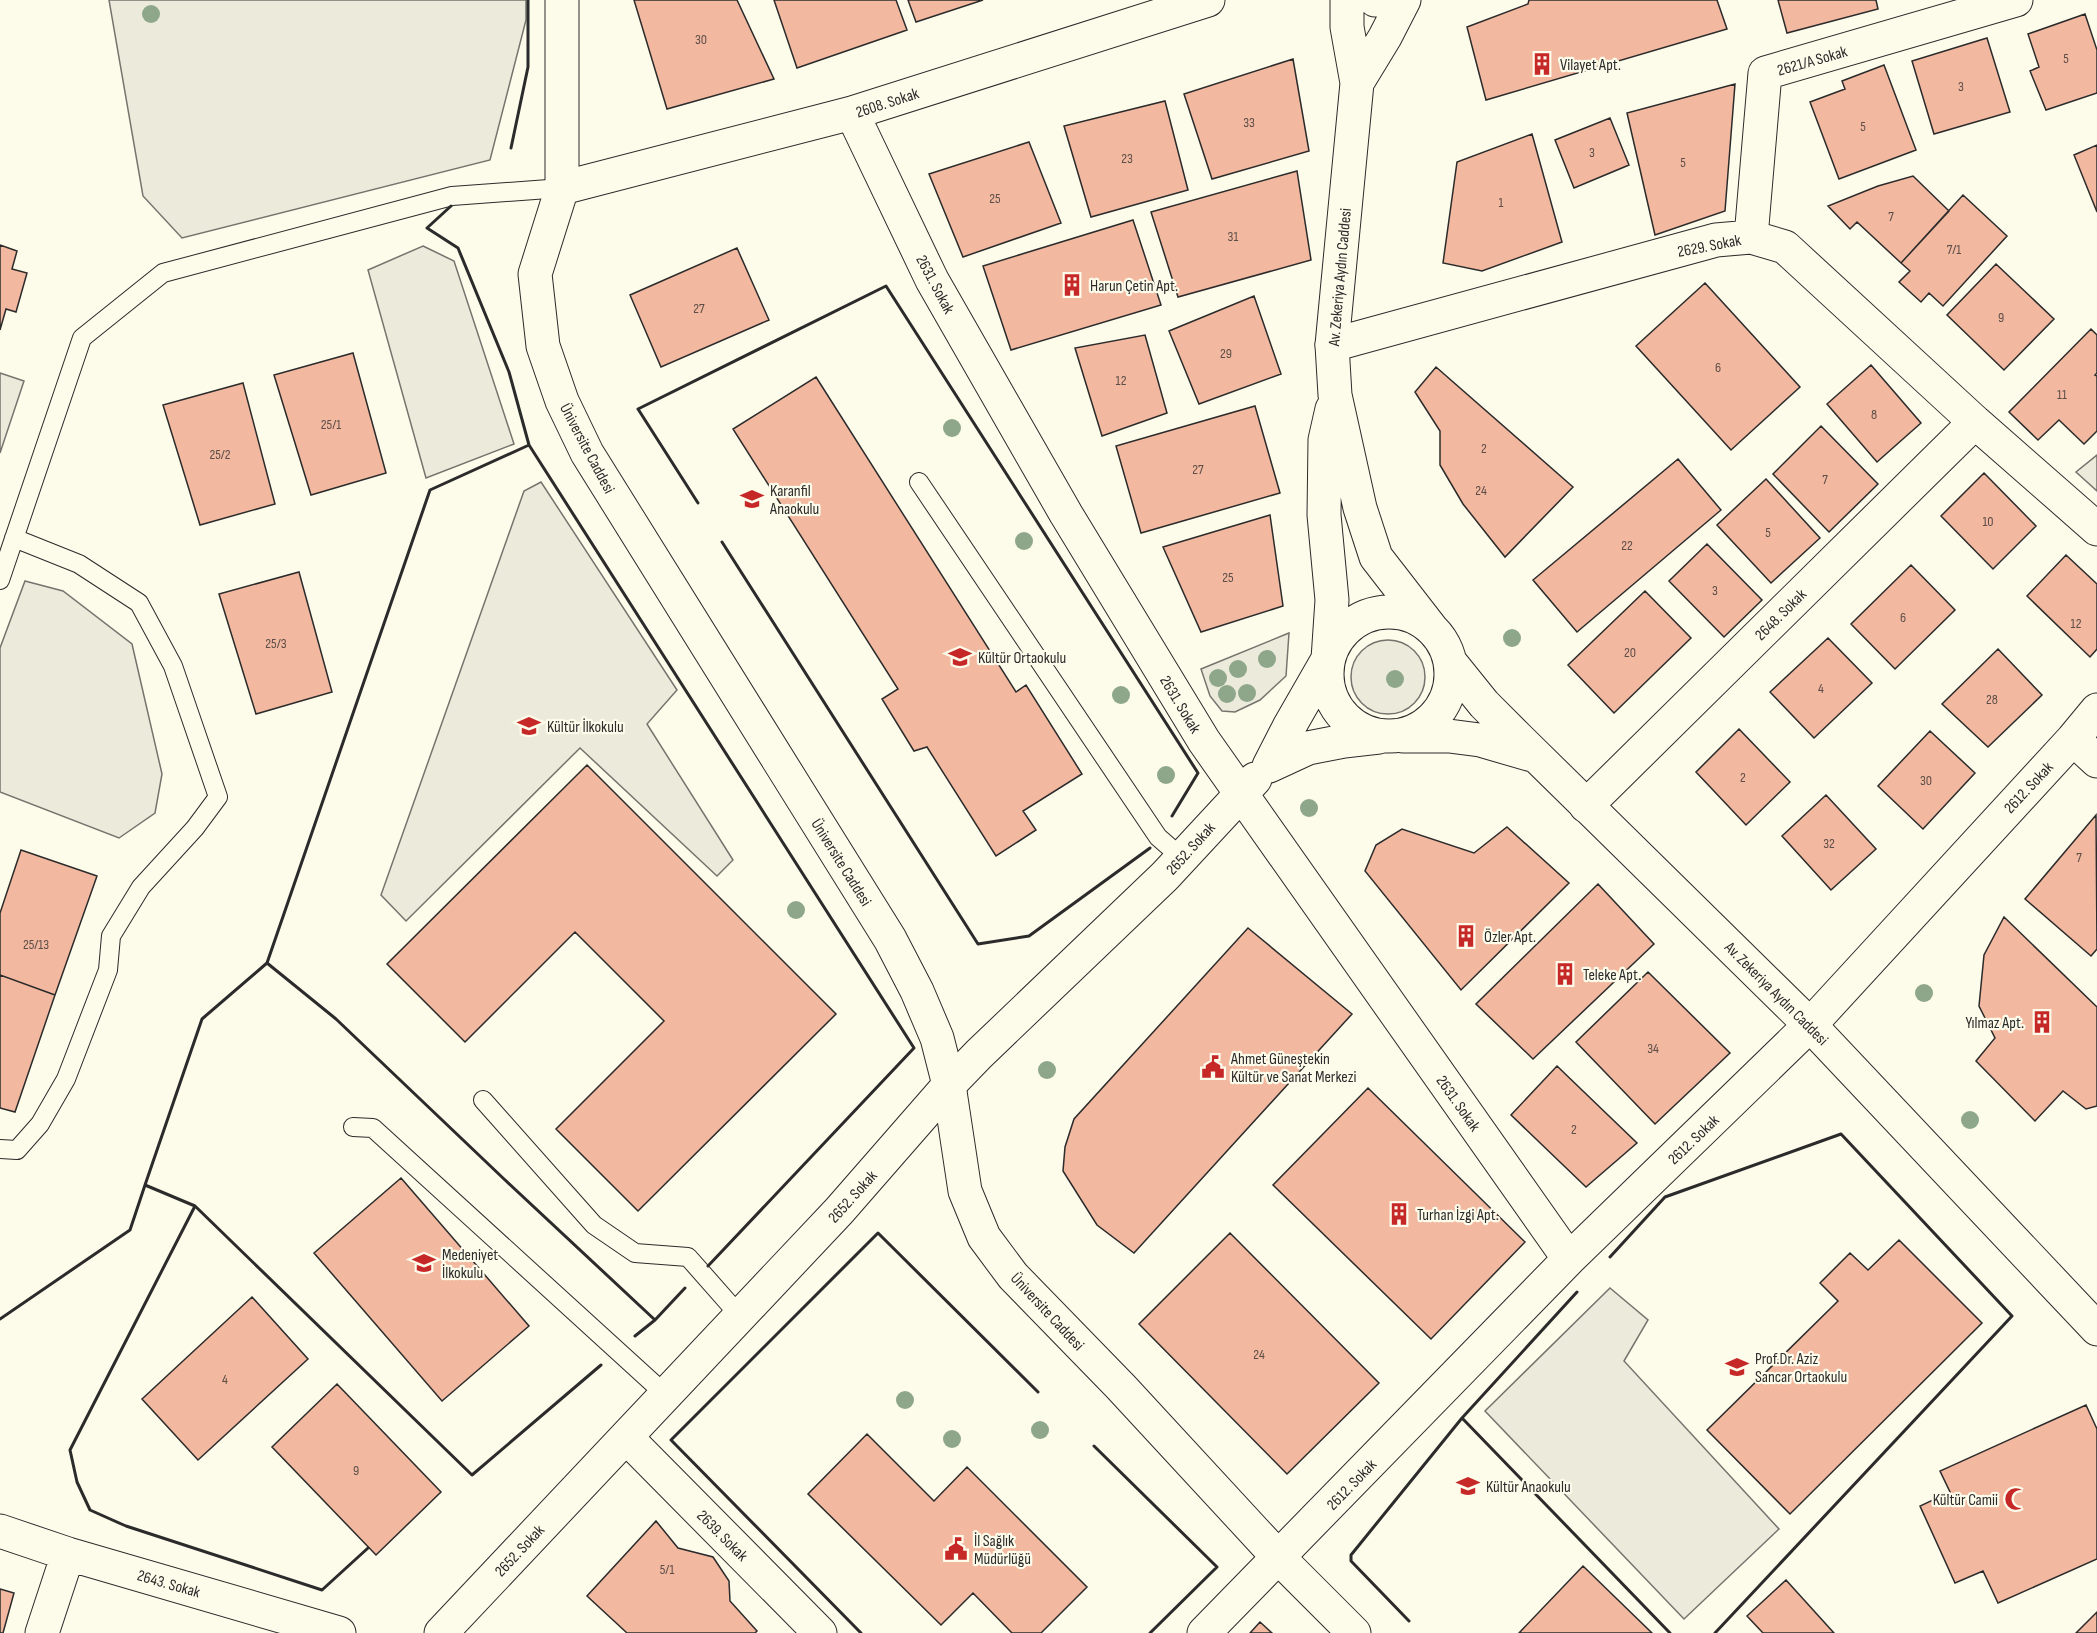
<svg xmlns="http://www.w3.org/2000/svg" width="2097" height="1633" font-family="'Sofia Sans Condensed',sans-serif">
<rect width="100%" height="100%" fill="#fdfbea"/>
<path fill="#ecebdb" stroke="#74746e" stroke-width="1.5" d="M109,0H526V20L490,160L182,238L143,196Z
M423,246L454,261L514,444L426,478L368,270Z
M2097,455V491L2076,472Z
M541,482L677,690L647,724L733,860L717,876L580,748L406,921L381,895L524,491Z
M25,581L63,591L132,644L162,774L155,813L119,838L0,792V648Z
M1289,633L1286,676L1260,700L1235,712L1222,711L1210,696L1201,669Z
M1351 677a37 37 0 1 1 74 0a37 37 0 1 1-74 0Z
M1610,1288L1648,1320L1624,1361L1779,1529L1684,1619L1485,1411Z"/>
<path fill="#eceadb" stroke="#74746e" stroke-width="1.5" d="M0,373L24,381L0,453Z"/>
<path fill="#f2b8a0" stroke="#2b2b2b" stroke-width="1.5" d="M634,0H737L774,79L667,109Z
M774,0H896L907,30L797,68Z
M908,0H983L916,22Z
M1529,0H1717L1727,29L1486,100L1467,27L1528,4Z
M1778,0H1876L1878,9L1787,33Z
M2085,14L2097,50V93L2046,110L2030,71L2039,67L2028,34Z
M1987,38L2010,112L1934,134L1912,61Z
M1293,59L1309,151L1212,179L1184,94Z
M1884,65L1916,150L1839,179L1810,102L1845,89L1842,81Z
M1735,84L1725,211L1655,235L1627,113Z
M1165,101L1188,190L1091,217L1064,126Z
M1610,118L1629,165L1574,188L1555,140Z
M1532,134L1562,242L1482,271L1443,263L1457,162Z
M1029,142L1061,223L963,257L929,174Z
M2097,145V212L2074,155Z
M1297,171L1311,260L1178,297L1151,212Z
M1913,176L1949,211L1901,263L1857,222L1850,229L1828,206L1878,186Z
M1963,195L2007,236L1943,306L1929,293L1921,302L1899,282L1910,271L1901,263Z
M1133,220L1161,305L1011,350L983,266Z
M0,245L17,251L12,269L27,273L16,312L6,309L0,330Z
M737,248L769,320L661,367L630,295Z
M1996,264L2054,319L2004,370L1947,315Z
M1705,283L1800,387L1731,450L1636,346Z
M1254,296L1281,374L1199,404L1169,331Z
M2091,329L2097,335V373L2095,375L2097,376V431L2084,444L2059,420L2038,440L2009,412Z
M1145,335L1167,413L1102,436L1075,348Z
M353,353L386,473L311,495L274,375Z
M1871,365L1921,423L1877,462L1827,404Z
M1436,367L1573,487L1505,557L1463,504L1440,465V431L1415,392Z
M816,377L1016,692L1026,685L1082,774L1023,811L1036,830L996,856L927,747L914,751L882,699L898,689L733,429Z
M243,383L275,504L200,525L163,405Z
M1255,406L1280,493L1141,533L1116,446Z
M1821,426L1878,484L1829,532L1773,474Z
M1678,459L1721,510L1577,632L1533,580Z
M1984,473L2036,526L1993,569L1941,516Z
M1766,479L1820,538L1771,583L1717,525Z
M1270,515L1283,606L1201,632L1163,547Z
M1707,544L1762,600L1724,637L1669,581Z
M2066,555L2097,584V649L2090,657L2027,596Z
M1911,565L1955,610L1895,669L1851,624Z
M299,572L332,692L256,714L219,594Z
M1645,591L1691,638L1614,713L1568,665Z
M1828,638L1872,683L1814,738L1770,692Z
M1998,649L2042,695L1988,747L1942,704Z
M1739,729L1790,782L1746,825L1696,772Z
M1930,731L1975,773L1923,829L1878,786Z
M587,765L836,1014L638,1211L556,1129L664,1021L575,932L465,1042L387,964Z
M1826,795L1876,849L1831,890L1782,836Z
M2096,815L2097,949L2091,956L2025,899Z
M1507,827L1569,883L1461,990L1365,871L1376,845L1402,829L1474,853Z
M21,850L97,876L55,995L0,975V913Z
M1598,884L1654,944L1533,1059L1476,1004Z
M2004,917L2097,1007V1106L2086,1109L2063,1091L2035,1121L1976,1061L1995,1038L1979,1006L1984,955Z
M1248,928L1352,1014L1134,1253L1097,1225L1063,1171L1065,1147L1074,1119Z
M1648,972L1730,1053L1655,1124L1576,1042Z
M0,975L55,995L15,1112L0,1108Z
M1557,1066L1637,1143L1586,1187L1511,1115Z
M1368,1088L1525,1242L1431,1339L1273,1185Z
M401,1178L529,1326L442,1401L314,1253Z
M1230,1233L1379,1383L1287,1474L1139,1324Z
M1899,1240L1982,1323L1790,1514L1707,1430L1838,1301L1820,1283L1850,1253L1868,1270Z
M252,1297L308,1359L198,1460L142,1399Z
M337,1384L441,1492L376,1555L272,1447Z
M2086,1405L2097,1429V1559L1998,1603L1983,1571L1955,1583L1920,1506L1950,1492L1940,1471Z
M867,1434L934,1501L967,1467L1087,1587L1041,1633H1012L973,1593L941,1625L808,1494Z
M656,1521L678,1548L713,1557L729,1581L730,1601L757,1631L755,1633H627L587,1596Z
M1583,1566L1652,1633H1519Z
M1786,1580L1834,1633H1763L1747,1616Z
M0,1589L14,1593L3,1633H0Z
M2097,1612V1633H2076Z
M1260,1622L1272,1633H1250Z"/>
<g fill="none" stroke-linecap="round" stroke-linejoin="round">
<g stroke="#2b2b2b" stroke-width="20">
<path id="service" d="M919,482L1158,837L1182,858
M0,580L82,338L163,273L452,196L562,188
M483,1100L594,1225L635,1253L688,1257L740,1316
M353,1127L373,1128L666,1395
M0,1149L17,1150L40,1124L66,1079L108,970L111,936L141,887L195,828L218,797L173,666L139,603L79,564L14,538"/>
</g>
<g stroke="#2b2b2b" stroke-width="35">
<path id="minor" d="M852,113L932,280L1066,514L1204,741L1569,1259
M562,188L852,113L1208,0
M1751,237L1765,73L2016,0
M1332,345L1716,240L1751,237L1785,247L1975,422L2097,529
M2073,739L2097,761
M1586,806L1975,422
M626,1437L820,1633
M0,1531L68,1554L339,1633
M42,1633L68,1554
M441,1633L839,1211L949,1085L979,1054L1165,876L1255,779
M1204,1633L1569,1259L1810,1025L2073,739L2097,710"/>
</g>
<g stroke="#2b2b2b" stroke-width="35">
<path id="tertiary" d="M562,0V188L535,274L543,346L562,401L587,453L890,939L917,991L937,1038L949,1085L965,1191L984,1237L1013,1276L1121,1387L1279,1558L1354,1633
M1347,0V27L1357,83L1385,37L1404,0
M1375,0H1377
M1357,83L1332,345L1335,395L1360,508L1376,557L1431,628
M1332,409L1325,440L1324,515L1332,600L1328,659L1289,727L1269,766L1308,748L1344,741L1379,737
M1327 674a62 62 0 1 1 124 0a62 62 0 1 1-124 0Z
M1451,663L1484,704L1518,738L1810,1025L2097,1329
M1403,736H1449L1480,740L1532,755"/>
</g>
<use href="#service" stroke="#fdfbea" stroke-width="18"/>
<use href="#minor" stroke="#fdfbea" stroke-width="33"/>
<use href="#tertiary" stroke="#fdfbea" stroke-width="33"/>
<path stroke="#2b2b2b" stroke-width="3" d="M511,148L528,67V0
M451,206L427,228L458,248L509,372L529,445
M698,503L638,409L886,286L1198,773L1172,816
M722,542L978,944L1029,936L1150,848
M267,963L336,1019L504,1179L655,1320
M195,1206L70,1450L77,1482L90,1510L126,1526L322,1590L368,1548
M1610,1257L1665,1197L1841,1134L2012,1316L1715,1633
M1577,1292L1462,1418L1670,1633
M0,1319L130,1230L145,1185
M635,1336L655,1320L685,1288
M601,1365L472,1475L195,1206L145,1185L202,1019L267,963L430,490L529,445L914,1048L708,1266
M1094,1446L1217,1567L1150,1633
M1409,1621L1351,1561V1555L1462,1418
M861,1633L671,1440L878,1233L1038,1392"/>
</g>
<g fill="#8ea78a">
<circle cx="151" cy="14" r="9"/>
<circle cx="952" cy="428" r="9"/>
<circle cx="1024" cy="541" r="9"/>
<circle cx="1512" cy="638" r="9"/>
<circle cx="1267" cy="659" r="9"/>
<circle cx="1238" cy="669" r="9"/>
<circle cx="1218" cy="678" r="9"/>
<circle cx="1395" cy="679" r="9"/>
<circle cx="1247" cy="693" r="9"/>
<circle cx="1227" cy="694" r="9"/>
<circle cx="1121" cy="695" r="9"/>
<circle cx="1166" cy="775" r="9"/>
<circle cx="1309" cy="808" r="9"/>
<circle cx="796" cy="910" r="9"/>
<circle cx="1924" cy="993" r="9"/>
<circle cx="1047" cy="1070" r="9"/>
<circle cx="1970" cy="1120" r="9"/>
<circle cx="905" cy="1400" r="9"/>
<circle cx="1040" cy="1430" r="9"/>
<circle cx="952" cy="1439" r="9"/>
</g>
<defs>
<g id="building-bare" transform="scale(1.8)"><path d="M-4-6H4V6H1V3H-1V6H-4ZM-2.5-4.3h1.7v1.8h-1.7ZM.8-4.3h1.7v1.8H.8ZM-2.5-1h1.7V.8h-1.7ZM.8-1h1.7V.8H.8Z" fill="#c62828" stroke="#fdfbea" stroke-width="2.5" paint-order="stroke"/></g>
<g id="school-bare" transform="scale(1.8)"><path d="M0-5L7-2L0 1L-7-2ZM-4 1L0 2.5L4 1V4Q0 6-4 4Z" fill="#c62828" stroke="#fdfbea" stroke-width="2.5" paint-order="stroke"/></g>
<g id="civic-bare" transform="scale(1.8)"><path d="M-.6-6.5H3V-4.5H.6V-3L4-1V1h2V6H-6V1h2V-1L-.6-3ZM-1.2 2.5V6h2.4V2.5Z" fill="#c62828" stroke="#fdfbea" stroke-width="2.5" paint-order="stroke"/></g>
<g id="mosque-bare" transform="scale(1.8)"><path d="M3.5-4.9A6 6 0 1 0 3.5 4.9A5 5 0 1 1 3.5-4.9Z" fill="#c62828" stroke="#fdfbea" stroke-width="2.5" paint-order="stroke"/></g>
</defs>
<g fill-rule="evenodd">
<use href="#building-bare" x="1542" y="64"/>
<use href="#building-bare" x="1072" y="285"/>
<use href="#school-bare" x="752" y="499"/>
<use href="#school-bare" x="960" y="657"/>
<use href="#school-bare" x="529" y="726"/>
<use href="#building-bare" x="1466" y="936"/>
<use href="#building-bare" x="1565" y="974"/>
<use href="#building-bare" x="2042" y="1022"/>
<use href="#civic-bare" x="1213" y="1067"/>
<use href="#building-bare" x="1399" y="1214"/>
<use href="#school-bare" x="424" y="1263"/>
<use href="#school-bare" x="1737" y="1367"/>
<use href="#school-bare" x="1468" y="1486"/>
<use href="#mosque-bare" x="2016" y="1499"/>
<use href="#civic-bare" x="956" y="1549"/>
</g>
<g text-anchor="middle" stroke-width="4.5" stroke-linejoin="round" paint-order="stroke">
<g font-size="14" fill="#5d4e48">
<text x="701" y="44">30</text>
<text x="2066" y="63">5</text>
<text x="1961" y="91">3</text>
<text x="1249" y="127">33</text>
<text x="1863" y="131">5</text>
<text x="1592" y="157">3</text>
<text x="1127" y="163">23</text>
<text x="1683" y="167">5</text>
<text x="995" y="203">25</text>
<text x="1501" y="207">1</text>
<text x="1891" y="221">7</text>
<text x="1233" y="241">31</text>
<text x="1954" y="254">7/1</text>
<text x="699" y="313">27</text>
<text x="2001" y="322">9</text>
<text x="1226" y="358">29</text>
<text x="1718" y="372">6</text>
<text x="1121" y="385">12</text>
<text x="2062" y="399">11</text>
<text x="1874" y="419">8</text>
<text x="331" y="429">25/1</text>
<text x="1484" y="453">2</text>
<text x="220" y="459">25/2</text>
<text x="1198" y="474">27</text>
<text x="1825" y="484">7</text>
<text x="1481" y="495">24</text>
<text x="1988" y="526">10</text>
<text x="1768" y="537">5</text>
<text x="1627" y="550">22</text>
<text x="1228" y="582">25</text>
<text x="1715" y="595">3</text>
<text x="1903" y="622">6</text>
<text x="2076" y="628">12</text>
<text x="276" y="648">25/3</text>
<text x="1630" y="657">20</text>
<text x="1821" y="693">4</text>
<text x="1992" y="704">28</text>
<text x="1743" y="782">2</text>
<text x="1926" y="785">30</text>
<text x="1829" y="848">32</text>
<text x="2079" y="862">7</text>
<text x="36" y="949">25/13</text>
<text x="1653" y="1053">34</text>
<text x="1574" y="1134">2</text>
<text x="1259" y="1359">24</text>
<text x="225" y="1384">4</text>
<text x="356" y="1475">9</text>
<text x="667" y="1574">5/1</text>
</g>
<g font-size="16" fill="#2b2b2b" stroke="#fdfbea">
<text transform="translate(1812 60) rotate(-16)" y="6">2621/A Sokak</text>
<text transform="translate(887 102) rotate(-18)" y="6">2608. Sokak</text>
<text transform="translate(1709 245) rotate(-11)" y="6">2629. Sokak</text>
<text transform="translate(1339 277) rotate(-85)" y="6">Av. Zekeriya Aydın Caddesi</text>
<text transform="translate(936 284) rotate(62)" y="6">2631. Sokak</text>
<text transform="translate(588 448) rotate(62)" y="6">Üniversite Caddesi</text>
<text transform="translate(1780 614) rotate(-45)" y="6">2648. Sokak</text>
<text transform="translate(1181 704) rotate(59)" y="6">2631. Sokak</text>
<text transform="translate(2028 787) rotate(-47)" y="6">2612. Sokak</text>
<text transform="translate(1190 848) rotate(-48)" y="6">2652. Sokak</text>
<text transform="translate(842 862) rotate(58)" y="6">Üniversite Caddesi</text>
<text transform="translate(1777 993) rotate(45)" y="6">Av. Zekeriya Aydın Caddesi</text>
<text transform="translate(1459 1103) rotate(55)" y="6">2631. Sokak</text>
<text transform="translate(1693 1139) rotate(-44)" y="6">2612. Sokak</text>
<text transform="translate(852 1196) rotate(-48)" y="6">2652. Sokak</text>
<text transform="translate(1048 1311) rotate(47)" y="6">Üniversite Caddesi</text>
<text transform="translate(1351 1484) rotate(-46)" y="6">2612. Sokak</text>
<text transform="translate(723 1535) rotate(45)" y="6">2639. Sokak</text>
<text transform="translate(519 1550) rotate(-47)" y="6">2652. Sokak</text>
<text transform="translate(169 1583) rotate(16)" y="6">2643. Sokak</text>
</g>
<g font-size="16" fill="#2b2b2b" stroke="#fdfbea" text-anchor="start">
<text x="1560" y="70">Vilayet Apt.</text>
<text x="1090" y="291">Harun Çetin Apt.</text>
<text x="770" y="496">Karanfil<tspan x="770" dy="18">Anaokulu</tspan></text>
<text x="978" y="663">Kültür Ortaokulu</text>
<text x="547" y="732">Kültür İlkokulu</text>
<text x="1484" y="942">Özler Apt.</text>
<text x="1583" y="980">Teleke Apt.</text>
<text x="2024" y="1028" text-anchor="end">Yılmaz Apt.</text>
<text x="1231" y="1064">Ahmet Güneştekin<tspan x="1231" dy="18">Kültür ve Sanat Merkezi</tspan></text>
<text x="1417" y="1220">Turhan İzgi Apt.</text>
<text x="442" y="1260">Medeniyet<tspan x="442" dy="18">İlkokulu</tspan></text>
<text x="1755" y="1364">Prof.Dr. Aziz<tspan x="1755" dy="18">Sancar Ortaokulu</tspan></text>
<text x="1486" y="1492">Kültür Anaokulu</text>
<text x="1998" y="1505" text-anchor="end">Kültür Camii</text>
<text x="974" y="1546">İl Sağlık<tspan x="974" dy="18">Müdürlüğü</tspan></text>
</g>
</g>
</svg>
